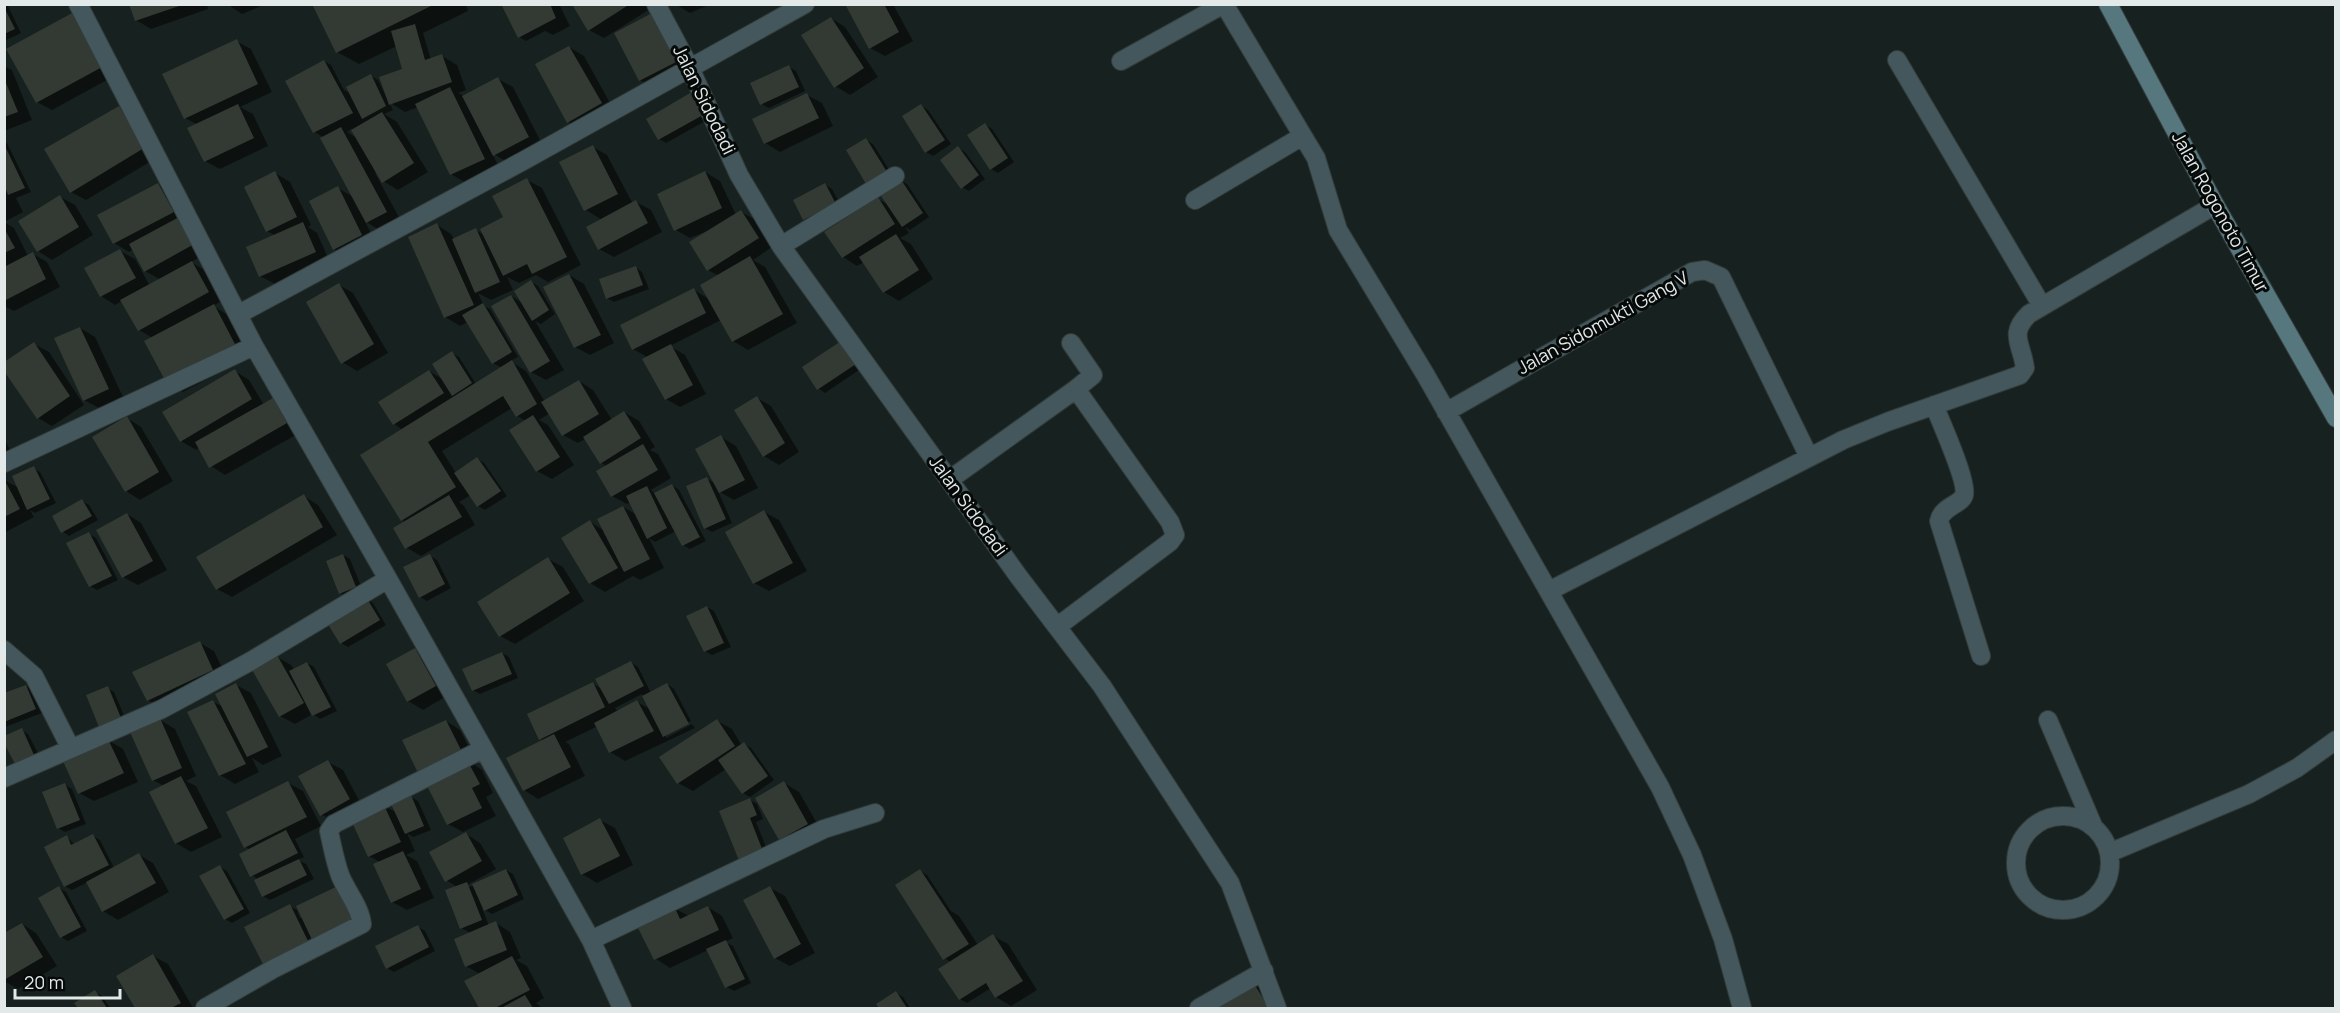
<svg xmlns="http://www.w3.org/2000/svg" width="2340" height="1013" font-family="Manrope,sans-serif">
<rect width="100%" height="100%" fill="#17211f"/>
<path fill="#0007" fill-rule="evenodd" d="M4,4H7L21,33L4,41Z
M131,4H207L208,9L151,29L136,20Z
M227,4H266L242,14Z
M314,4H466L468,11L423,33L431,60L442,56L457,65L466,90L458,93L464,96L498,79L513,87L543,146L509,163L492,153L499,167L466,183L451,174L419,107L405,112L389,102L393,110L384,114L397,122L428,172L398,190L383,181L378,172L375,173L401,221L381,231L365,221L376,244L348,257L334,249L338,188L353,197L324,138L315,132L287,82L324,61L331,65L344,90L351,94L371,76L378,80L386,96L406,69L397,46L359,64L337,52ZM352,129L357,138L347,132Z
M503,4H559L570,26L553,35L545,31L526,41L519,37Z
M578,4H647L650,9L604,38L589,30Z
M675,4H711L690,13Z
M847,4H893L913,41L885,56L870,48Z
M74,14L118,74L52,110L37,102Z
M831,18L845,27L878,77L850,95L835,86Z
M616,34L693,69L655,89L640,80Z
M236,41L251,49L272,92L240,107L253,114L268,146L220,169L205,161L198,125L185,118Z
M569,47L584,56L615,112L583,130L568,122Z
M4,66L12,70L32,120L4,131Z
M789,67L796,71L805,91L769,108L762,104Z
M690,95L697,99L709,119L666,143L659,139Z
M807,95L822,103L833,126L780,152L765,143Z
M921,106L928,110L951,144L933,156L926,152Z
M119,108L133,116L158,157L86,200L71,192Z
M985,125L992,129L1014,162L998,173L991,169Z
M866,140L873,144L893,176L874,187Z
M4,141L7,143L31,192L16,198L23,212L4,222Z
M593,147L607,155L633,204L636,202L651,210L662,232L614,257L599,249L602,220L586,210L561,163Z
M958,148L965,152L985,179L969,191L962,187Z
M705,172L720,181L736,215L741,212L756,220L772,247L753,260L765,267L797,323L748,350L733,341L721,320L670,346L685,355L706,394L680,407L666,399L649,358L633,349L694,290L709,299L719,276L708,270L707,231L690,238L676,230Z
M275,173L290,182L311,225L308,227L317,233L329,260L275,284L260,276L276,236L267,231Z
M527,180L542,188L581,265L548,282L536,275L519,283L507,277L513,290L491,300L478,293L484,306L490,309L518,357L510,361L526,371L545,402L579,381L593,390L612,420L624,412L639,421L655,447L650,450L658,454L671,478L651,490L655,494L672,485L679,490L706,541L690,549L683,545L676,531L655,542L649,538L664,568L640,580L633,576L605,592L590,583V522L605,531L623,507L637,515L630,502L627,504L612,496L607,466L601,463L585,439L578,443L563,435L550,413L539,420L548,425L574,465L552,479L537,471L526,421L517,416L512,408L442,451L456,473L477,459L484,463L507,496L485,510L478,506L471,495L459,502L464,506L475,525L421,556L407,548L406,522L402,520L403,430L394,424L429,371L444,380L452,353L459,357L476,384L502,368L493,363L468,322L460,326L445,317L437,225L451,234L454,239L476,230L484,235L505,218Z
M900,180L907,184L929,217L910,230L905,227L909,233L900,238L911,244L933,279L899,301L884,292L864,262L857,266L843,257L878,199L889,205Z
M158,184L173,193L210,252L191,262L206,271L223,300L213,306L228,315L251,356L183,392L168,383L153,338L139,330L122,301L115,305L101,296L120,251L135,259L150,286L161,280L145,271L134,249L129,252L114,243Z
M825,185L832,189L842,208L811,223L804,219Z
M60,197L75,205L93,235L52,260L38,251Z
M4,222L14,228L28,256L33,254L47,262L60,287L14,311L4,306Z
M635,267L642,272L649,289L614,302L607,298Z
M569,275L584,284L614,343L590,355L575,347Z
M531,282L538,286L555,314L541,324L535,321L564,370L546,380L531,372L511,296L523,303Z
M339,285L353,293L388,353L357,371L342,362Z
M80,328L95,337L123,397L99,408L84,400Z
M841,343L862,368L825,393L818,388Z
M34,344L49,352L84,405L52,426L38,418Z
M235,371L249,380L264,405L273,400L288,408L301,432L225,475L211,466L200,447L196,450L181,441Z
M757,398L771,406L799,452L779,465L764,456Z
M127,418L141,427L173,481L140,500L126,491Z
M721,437L736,446L758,488L734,500L718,491L732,523L712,532L705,528L707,479L715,483Z
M4,438L15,460L4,465Z
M33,468L40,472L56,503L35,513L30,510L34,517L4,533V480L19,488Z
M304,496L318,505L337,535L232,597L217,589Z
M82,501L89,505L98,520L69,536L62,531Z
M764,512L779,520L807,571L769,591L754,583Z
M127,514L141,523L167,570L138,585L123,577Z
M89,534L96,538L118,580L97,590L90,586Z
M343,555L350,559L363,591L347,597L340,593Z
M430,556L437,560L451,588L427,601L420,597Z
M548,559L563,567L584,601L515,644L500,636Z
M366,599L373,603L386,625L348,647L341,643Z
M707,607L714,611L731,647L712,655L705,651Z
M200,643L214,651L227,678L162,709L148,700Z
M415,650L430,658L450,694L423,710L408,701Z
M502,653L509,657L518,678L480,694L473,690Z
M277,657L291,665L294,670L307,663L314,667L337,711L320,719L313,714L295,724L280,716Z
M631,663L638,667L651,693L667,684L674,689L691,721L666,734V738L692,724L695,728L625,761L610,752L596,727L565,742L569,744L585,776L538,799L524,790L544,741L540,738L593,684L602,689ZM642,694L650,709L637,702L618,712L615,708Z
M236,685L251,693L282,756L263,765L252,758L259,772L235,784L220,775L213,702L224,707Z
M26,686L33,690L42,713L5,727L4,695Z
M107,688L114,692L129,727L102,731Z
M160,720L175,729L196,776L186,781L196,786L222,837L191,852L176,843L164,786L153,780Z
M446,721L460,730L477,763L473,764L482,770L493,793L486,797L496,816L463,832L448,824Z
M717,721L732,729L742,746L744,744L751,748L774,780L750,797L743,793L726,769L693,791L678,783Z
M21,730L28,734L41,759L16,763Z
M108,740L123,749L138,782L94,801L79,793Z
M328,762L343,770L363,808L336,823L321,814Z
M288,783L303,791L321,826L295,839L304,857L298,860L306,864L314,879L270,900L263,896L259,880L252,875L250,850L246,847Z
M784,783L799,792L822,832L795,847L780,839Z
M65,785L72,789L86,824L65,832L58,828Z
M411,797L418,801L431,830L413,837L407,833L415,851L406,855L417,861L434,898L407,910L392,902L380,862L369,856L383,805L397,813Z
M750,800L757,804L763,819L756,822L770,857L748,866Z
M600,820L615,828L633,865L597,883L582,874Z
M466,834L480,843L496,869L467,885L469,887L472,886L476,888L506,870L513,874L524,899L492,914L482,908L489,926L496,923L510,932L521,958L516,960L527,966L544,998L536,1003L542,1008H480L466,981L480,974L466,966L471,933L461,928L457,887L446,880Z
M93,836L100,840L114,868L139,855L153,863L169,892L118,920L103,911L88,882L72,890L65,886L67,837L75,845Z
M220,867L227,871L250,913L232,923L225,919Z
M920,871L927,875L951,911L959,916L978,945L993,936L1008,944L1037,990L1011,1006L996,997L991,988L967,1003L960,999L951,962L944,958Z
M59,888L66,892L87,931L68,941L61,937Z
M770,888L785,896L815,953L790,966L775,958Z
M355,896L371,929L329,949L311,939L315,947L265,965L289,906L297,910L300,918Z
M708,907L722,916L733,938L725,942L733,946L751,983L734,991L727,987L708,950L670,968L656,959L638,925L674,908L689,916Z
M22,924L36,933L57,966L18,989L4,981V935Z
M418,927L425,931L435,951L394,972L387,968Z
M153,956L168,964L193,1008H137L119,976Z
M1253,984L1268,992L1278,1008H1214Z
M95,992L102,996L110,1008H80L76,1004Z
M896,993L903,997L910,1008H880L878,1004Z"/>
<path fill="#333a33" d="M129,4H182V5L135,21Z
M312,4H435L336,53Z
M501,4H550L556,18L518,38Z
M575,4H630L588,31L573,6Z
M845,4H884L899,32L869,49Z
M4,7L15,29L4,34Z
M74,12L104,66L36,103L6,49Z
M654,12L680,60L639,81L614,33Z
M831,17L864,68L834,88L801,35Z
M415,24L425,60L442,54L452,82L389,105L379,77L402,69L391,31Z
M237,39L258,84L184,119L162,74Z
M569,46L602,103L567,123L535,64Z
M324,60L353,113L313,133L285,81Z
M789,65L799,87L760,105L750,83Z
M371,74L386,106L362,119L346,87Z
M498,77L529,137L493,156L462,96Z
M4,78L18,112L4,117Z
M450,87L485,159L450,175L415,104Z
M690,93L703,115L658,140L646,119Z
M807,93L819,118L764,144L752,119Z
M238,104L254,138L204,162L187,128Z
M921,104L945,140L925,153L902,116Z
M119,106L144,148L70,193L44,149Z
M382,112L414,163L382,183L351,130Z
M985,123L1008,158L990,170L967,135Z
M341,127L387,212L366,223L320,138Z
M866,138L887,172L866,184L846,150Z
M593,145L618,194L584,211L559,162Z
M5,146L25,188L8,195L5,187Z
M958,146L979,175L961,189L940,160Z
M275,171L297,217L266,232L244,187Z
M705,171L722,208L674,231L657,194Z
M527,178L567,257L532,274L527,264L503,276L480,229L503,217L492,196Z
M900,178L923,213L902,227L879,193Z
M158,183L174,212L113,244L97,215Z
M825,183L836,204L803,220L793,200Z
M338,186L362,235L333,250L309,201Z
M60,195L79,227L37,252L18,221Z
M878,197L895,224L842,258L824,232Z
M636,200L648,223L598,250L586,227Z
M741,210L759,238L707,271L689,242Z
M181,216L196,243L144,272L129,244Z
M303,222L316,252L259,277L246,247Z
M437,223L474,305L444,318L408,237Z
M4,228L15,248L4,253Z
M476,228L500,282L475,293L452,239Z
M896,234L919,270L883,293L859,257Z
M120,249L136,278L100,297L84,268Z
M33,252L46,279L4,301V267Z
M750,256L783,314L732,342L700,285Z
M192,261L209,292L138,331L120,300Z
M636,266L643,285L606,299L599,279Z
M569,274L601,335L574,348L543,287Z
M531,280L549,310L532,321L514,291Z
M339,283L374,344L341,364L306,302Z
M694,288L706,313L632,350L620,325Z
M511,295L550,361L530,373L491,306Z
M483,303L512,352L492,364L462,315Z
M214,304L237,348L167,384L144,341Z
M80,327L109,389L83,401L54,338Z
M841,341L856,364L817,390L802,367Z
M34,342L70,396L37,419L4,371V362Z
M671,344L693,385L665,400L642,359Z
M452,351L472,383L452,396L432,364Z
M512,360L537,404L516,417L503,396L428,442L456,487L401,521L360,455Z
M235,369L252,399L180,442L162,412Z
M429,370L444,393L393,425L378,402Z
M579,380L599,414L562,436L541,402Z
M757,396L785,443L763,457L734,410Z
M273,398L287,423L209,468L195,442Z
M624,411L641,438L600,464L583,437Z
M533,415L560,457L536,472L509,430Z
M127,416L159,472L125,492L92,437Z
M721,435L745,480L719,493L695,449Z
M643,444L658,470L611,497L596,471Z
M477,457L501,491L477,507L454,473Z
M34,466L50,499L27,510L12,476Z
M707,477L726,519L704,529L686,486Z
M4,479L20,509L4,517Z
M672,484L700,537L682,546L654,493Z
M647,486L667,528L647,539L626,496Z
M304,494L323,527L216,590L196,557Z
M449,495L462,517L405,549L393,528Z
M82,499L92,516L61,533L52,516Z
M623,506L650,559L624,572L597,519Z
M764,510L793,563L753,584L725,532Z
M127,513L153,561L122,578L96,530Z
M590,520L618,568L589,584L561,538Z
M89,532L112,576L89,587L66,543Z
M343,554L356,587L339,594L326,561Z
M430,554L445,584L419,598L403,567Z
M548,557L570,593L499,637L477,602Z
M366,597L380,620L340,644L326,621Z
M707,606L724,643L704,652L686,616Z
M200,641L213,670L147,701L132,672Z
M415,648L436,686L407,702L386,664Z
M502,652L512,674L472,691L462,669Z
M277,655L304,703L279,717L251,668Z
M631,661L644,686L609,704L595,679Z
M307,662L331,707L312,716L289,671Z
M593,682L605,707L539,740L527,714Z
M236,683L268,747L247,757L215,694Z
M667,683L689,724L663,737L642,696Z
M26,685L36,709L4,722V693Z
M108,686L123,723L101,732L86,695Z
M213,700L246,764L219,776L187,712Z
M637,700L654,731L609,753L594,723Z
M160,718L182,768L152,781L130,732Z
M717,719L735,746L677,784L659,757Z
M446,720L463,754L419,775L402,740Z
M22,728L34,755L15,764L4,743V736Z
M554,734L571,767L523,791L506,758Z
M108,739L124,773L78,794L62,759Z
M744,742L768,776L742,794L718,760Z
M328,760L350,799L320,816L298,776Z
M467,760L480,784L472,788L482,808L447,825L425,782Z
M181,776L208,828L175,844L149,792Z
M288,781L307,817L244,848L226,812Z
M784,781L808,824L779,840L755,798Z
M65,783L80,820L57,829L42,792Z
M411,795L424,826L405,834L391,804Z
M750,798L757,815L750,818L764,854L740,863L719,811Z
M383,803L401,842L368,857L350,818Z
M600,818L620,856L581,875L563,838Z
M286,830L298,853L250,877L239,854Z
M466,832L482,861L445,882L429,852Z
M93,834L109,865L64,887L44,847L67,835L71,845Z
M403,851L421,889L391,903L373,864Z
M139,853L156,883L102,912L86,882Z
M299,859L307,875L262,897L254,880Z
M220,865L244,909L224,920L199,876Z
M506,869L518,895L484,911L472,884Z
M920,869L969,944L943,960L895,885Z
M467,882L482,920L460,929L445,890Z
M340,885L357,921L313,942L296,906Z
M59,886L81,927L60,938L38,898Z
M770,886L801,944L774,959L743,900Z
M290,904L309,943L264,966L244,927Z
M674,906L680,919L708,906L719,930L654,960L636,924Z
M496,921L507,950L465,967L454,939Z
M22,923L43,957L4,980V933Z
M418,925L429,947L386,969L375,946Z
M993,934L1023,981L995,998L986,983L959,1000L938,969Z
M726,940L745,979L725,988L706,949Z
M153,954L181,1003L171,1008H135L116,976Z
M512,956L530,990L495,1008H479L464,981Z
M1253,982L1269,1008H1212Z
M95,990L107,1008H78L74,1003Z
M896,991L907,1008H879L876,1004Z
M525,995L533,1008H501Z"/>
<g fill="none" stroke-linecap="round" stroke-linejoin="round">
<g stroke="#343d3b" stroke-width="20">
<path id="minor" d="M78,4L254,346L388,579L591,940L622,1008
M656,4L690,68L739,175L781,246L1019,577L1102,686L1230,883L1277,1008
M1897,60L2042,306
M1121,61L1224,4L1316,158L1338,230L1425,374L1660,787L1692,855L1723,939L1742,1008
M1195,200L1301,137
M781,246L895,176
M239,314L523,161L805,4
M1071,343L1093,375L1076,389
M1934,405C1940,420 1968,482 1964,495C1961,505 1942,506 1939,521L1981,656
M1446,412L1692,272L1705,270L1721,277L1809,457
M4,463L254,346
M949,480L1076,389L1170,522L1175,535L1170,542L1058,626
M1549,591L1843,440L1887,422L2020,375L2025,368C2022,344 2008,334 2029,314L2215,205
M4,650L34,676L71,749
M2048,720L2094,828
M4,778L162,709L251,661L388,579
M2016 863a47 47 0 1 1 94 0a47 47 0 1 1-94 0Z
M2109,853L2249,794L2297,768L2336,740
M591,940L824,829L875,813
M205,1008L273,969L362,924C360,906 346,891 340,875C335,861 332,846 329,831L334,824L483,749
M1199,1008L1264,971"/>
</g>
<g stroke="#343d3b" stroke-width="20">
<path id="secondary" d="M2108,4L2215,205L2336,418"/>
</g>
<use href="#minor" stroke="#43575c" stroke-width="18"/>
<use href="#secondary" stroke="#57777f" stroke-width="18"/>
</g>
<g text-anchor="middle" stroke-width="6" stroke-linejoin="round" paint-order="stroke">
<g font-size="18" fill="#e3e9e8" stroke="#060a09">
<text transform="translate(704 100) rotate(64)" y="6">Jalan Sidodadi</text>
<text transform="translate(2220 212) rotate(61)" y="6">Jalan Rogonoto Timur</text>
<text transform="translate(1603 323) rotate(-29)" y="6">Jalan Sidomukti Gang V</text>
<text transform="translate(968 506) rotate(54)" y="6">Jalan Sidodadi</text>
</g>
</g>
<rect width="2340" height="1013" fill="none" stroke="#e3e9e8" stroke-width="12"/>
<path d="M15 989v9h105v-9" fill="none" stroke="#e3e9e8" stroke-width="3"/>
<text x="24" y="989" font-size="18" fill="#e3e9e8" stroke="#060a09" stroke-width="4.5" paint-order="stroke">20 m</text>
</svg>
